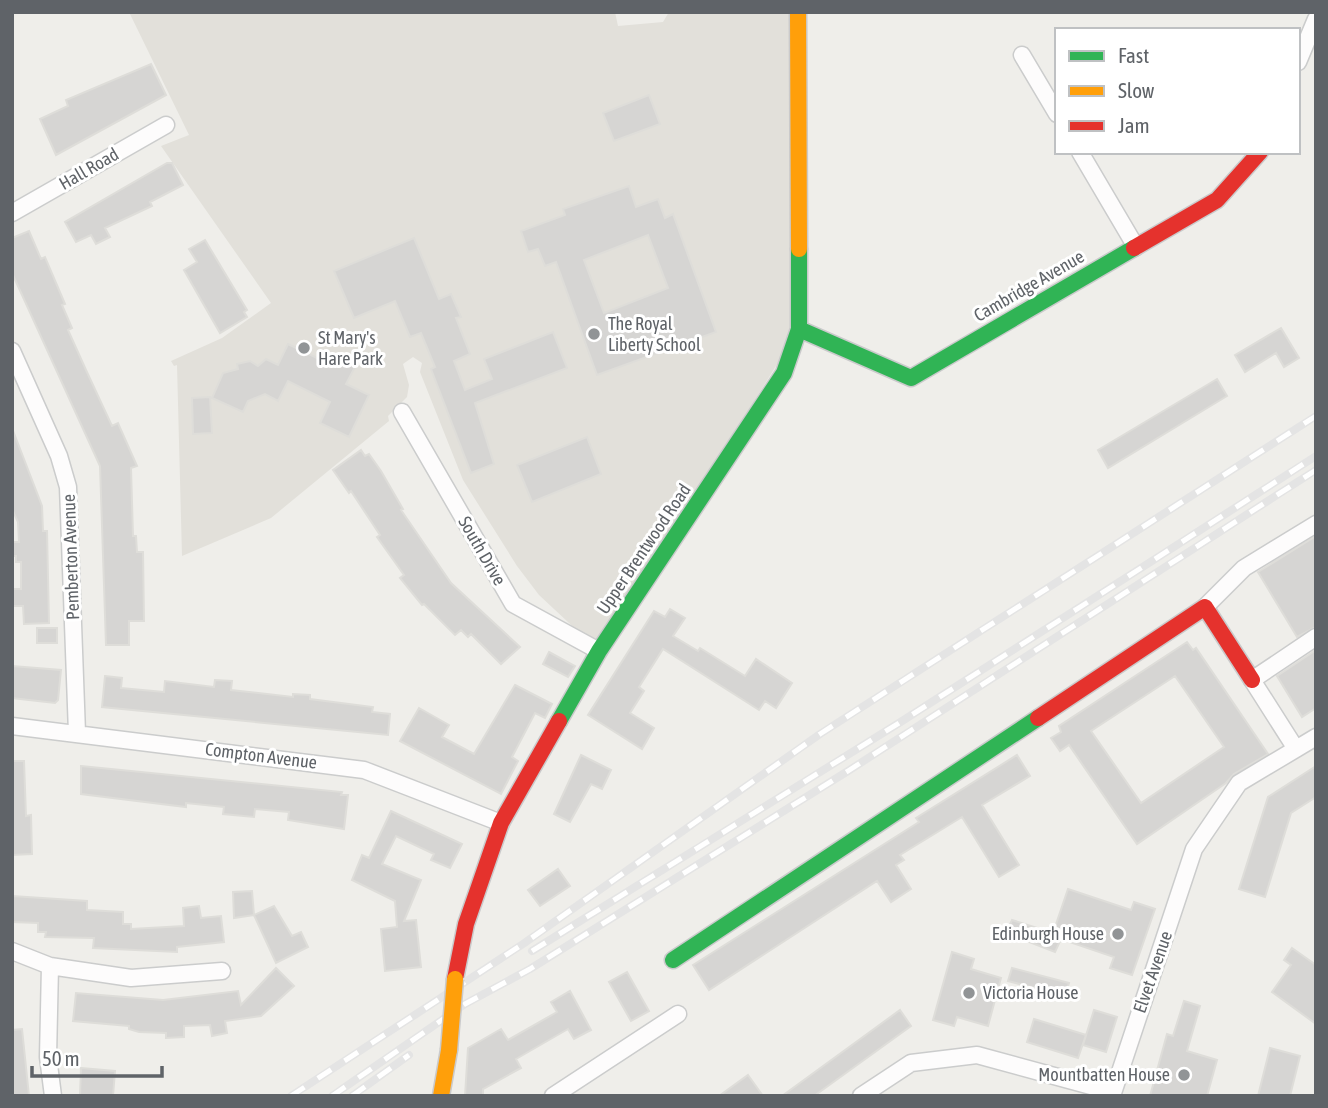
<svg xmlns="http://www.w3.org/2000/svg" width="1328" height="1108" font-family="'Asap Condensed',sans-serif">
<rect width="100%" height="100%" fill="#efeeea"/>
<path fill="#e2e0da" d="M129,12H615L618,26L663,22L669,12H798L799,329L599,651L539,595L517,566L463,480L420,372L422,363L413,357L403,364L409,385L407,397L388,416L389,421L271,518L182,556L177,365L174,366L171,361L222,338L271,303L161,146L189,135Z"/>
<path fill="#d6d5d3" stroke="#deddd9" stroke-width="2" fill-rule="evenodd" d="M151,64L166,95L56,155L40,119L68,106L66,100Z
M649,95L660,124L614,141L603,113Z
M167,163H172L183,185L150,202L152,206L105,228L110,237L96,244L91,235L76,242L65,222Z
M629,186L636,207L658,199L665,218L673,214L716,332L597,375L556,262L545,266L538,249L528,252L521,231L565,215L563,209ZM648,235L668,288L604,313L584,260Z
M29,231L41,259L45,257L65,304L62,305L72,328L68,330L86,370L112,426L118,423L137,466L131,468L133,536H136L137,552H143L144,621H129V645H106L100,466L12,273V238Z
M414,238L439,299L451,294L461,317L456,318L470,354L454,361L465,390L492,379L484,359L553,332L567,368L475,403L494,464L471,473L431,369L435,367L421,333L410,337L395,301L354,318L334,271Z
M205,240L247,310L244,312L247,317L220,333L184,270L197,262L189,249Z
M1281,328L1299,358L1284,367L1276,353L1245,372L1235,355Z
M288,344L321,360L325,352L355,367L346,384L369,395L349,437L320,423L330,402L288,381L278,401L265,394L248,401L243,412L212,398L223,373L238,369L237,364L250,361L258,366L266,359L278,365Z
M1217,379L1227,396L1108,468L1098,450Z
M210,397L212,433L193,434L192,398Z
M12,428L42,506L43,531H47L49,623L24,624L23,606H13V589H21V562H16V556H12V542H19L18,522L12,509Z
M587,437L601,474L532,502L517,465Z
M361,450L365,456L369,454L381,471L403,509L401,510L451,583L520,647L501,664L471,634L468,637L461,630L455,635L424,604L422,605L400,578L404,575L377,537L380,535L351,491L349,493L333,470Z
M1316,536V627L1297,637L1258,572Z
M670,609L685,618L673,636L698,651L700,648L745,676L756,659L792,683L776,708L765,701L759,710L663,649L639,687L644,691L630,713L654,728L642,749L588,715L654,611L665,617Z
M37,628H57V643H37Z
M1187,642L1193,650L1196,648L1268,754L1234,774L1226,783L1137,844L1069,745L1060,751L1051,738L1061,732L1059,726ZM1175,676L1224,747L1141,803L1091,731Z
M1316,650V708L1302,717L1277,676Z
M549,652L575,666L568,677L543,664Z
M12,666L61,670L58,700L55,703L12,698Z
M105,676L122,678L121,688L164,692L165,681L214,687L215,680L232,681L231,690L293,697V694L310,695V699L373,707L372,712L390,714L388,735L102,707Z
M515,685L552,704L545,718L535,713L512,757L518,761L501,794L400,741L419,708L449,725L442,737L474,754Z
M581,755L611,770L602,789L591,784L570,822L554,814Z
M1017,755L1030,776L982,805L1019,865L999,877L962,817L900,855L904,860L896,865L911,889L891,902L877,881L709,990L693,965L919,822L916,818Z
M12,761H24L26,816L31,815L32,854L12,855Z
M81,766L342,792L341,795H348L344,829L288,820L289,812L255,809L254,817L223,814L224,807L186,803V807L81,794Z
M1316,766V797L1291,813L1265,897L1239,889L1268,797Z
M391,811L462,844L450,868L431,860L434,854L396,836L382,864L421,880L404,921L416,920L421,967L385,971L381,929L397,927L395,901L352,880L362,855L369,858Z
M558,869L570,886L540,906L528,890Z
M1068,889L1131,910L1134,902L1155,909L1132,975L1110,968L1114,957L1061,939L1055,952L1006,933L1012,920L1053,933Z
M252,891L254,915L274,906L292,936L301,932L308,947L276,963L254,915L234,918L233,892Z
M12,896L87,901V910L123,912V924H131V929L184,926L183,908L199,906L201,918L221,916L224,942L177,947V952L93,948L94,938L45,937L46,932H38V923L12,922Z
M1292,948L1316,965V1024L1272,992L1291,965L1284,960Z
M952,952L974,959L971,969L1001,978L988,1026L957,1017L954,1026L933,1020Z
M276,968L294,986L261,1016L225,1021L227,1033L212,1036L210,1025L184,1026V1037L166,1038V1033L139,1032L129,1029V1026L73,1021L76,993L163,1000L238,991L241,1005Z
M1012,968L1069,983L1065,996L1008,981Z
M627,972L649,1011L631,1021L609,982Z
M570,991L591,1030L574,1039L568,1029L516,1059L521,1068L483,1089V1096H465L468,1048L501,1029L508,1040L557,1012L551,1002Z
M1184,1001L1200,1006L1187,1051L1217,1060L1207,1096H1150L1167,1034L1173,1036Z
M900,1010L911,1026L814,1096H782Z
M1094,1010L1117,1017L1106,1052L1083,1045Z
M1034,1019L1086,1035L1078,1058L1027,1042Z
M22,1029L29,1096H12V1030Z
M1270,1048L1300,1056L1290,1096H1258Z
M81,1068L115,1071L113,1096H80Z
M748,1075L763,1096H719Z"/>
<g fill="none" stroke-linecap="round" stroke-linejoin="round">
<g stroke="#cbcccc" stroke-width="19">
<path id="street" d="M1022,55L1057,114
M1298,62L1316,19
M1080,152L1136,247
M12,213L166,125
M12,351L59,456L68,487L77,733
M402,412L513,604L599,651
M1205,607L1244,568L1316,524
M12,726L364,770L501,823
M1296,749L1252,680L1316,637
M12,951L50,966L131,978L222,971
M50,966L48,1057L53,1096
M553,1096L678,1014
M861,1096L911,1063L977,1055L1113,1092
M1112,1096L1194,849L1239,783L1316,737"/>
</g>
<g stroke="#cacacb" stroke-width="19">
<path id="fast" d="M799,329L911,378L1134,248
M559,721L599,651L784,373L799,329V249
M673,960L1038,718"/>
</g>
<g stroke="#cacacb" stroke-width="19">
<path id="slow" d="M798,12L799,249
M441,1096L449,1050"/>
</g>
<g stroke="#cacacb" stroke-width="19">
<path id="jam" d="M1134,248L1217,200L1260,152
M1038,718L1205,607L1252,680
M455,979L466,924L501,823L559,721"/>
</g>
<use href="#street" stroke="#fdfcfc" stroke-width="16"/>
<use href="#fast" stroke="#30b455" stroke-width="16"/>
<use href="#slow" stroke="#ff9f0a" stroke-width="16"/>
<use href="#jam" stroke="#e5322d" stroke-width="16"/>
<g stroke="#e4e4e4" stroke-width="8">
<path id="rail" d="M532,951L899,723L1316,456
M291,1096L523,944L820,734L1316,416
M332,1096L465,1004L530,969L848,771L1316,470
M352,1096L409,1055"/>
</g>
<use href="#rail" stroke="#fff" stroke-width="5" stroke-dasharray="16" stroke-linecap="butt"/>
<g stroke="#cacacb" stroke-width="19" stroke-linecap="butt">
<path id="slow-bridge" d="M449,1050L455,979"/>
</g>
<use href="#slow-bridge" stroke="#ff9f0a" stroke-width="16"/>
</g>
<g fill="#919496" stroke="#fff" stroke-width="2.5">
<circle cx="594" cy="334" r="7"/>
<circle cx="304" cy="348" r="7"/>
<circle cx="1118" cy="934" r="7"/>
<circle cx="969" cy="993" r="7"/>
<circle cx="1184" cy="1075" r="7"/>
</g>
<g text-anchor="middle" stroke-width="6" stroke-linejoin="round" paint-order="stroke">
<g font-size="18" fill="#5f6368" stroke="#fff">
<text transform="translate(89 169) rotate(-30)" y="6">Hall Road</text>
<text transform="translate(1029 286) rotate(-30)" y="6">Cambridge Avenue</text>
<text transform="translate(644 549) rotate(-56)" y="6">Upper Brentwood Road</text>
<text transform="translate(482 551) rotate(60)" y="6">South Drive</text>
<text transform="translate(71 557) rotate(-92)" y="6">Pemberton Avenue</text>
<text transform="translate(261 756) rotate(7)" y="6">Compton Avenue</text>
<text transform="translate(1153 972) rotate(-71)" y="6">Elvet Avenue</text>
</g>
<g font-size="18" fill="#5f6368" stroke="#fff" text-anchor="start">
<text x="608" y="330">The Royal<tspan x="608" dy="21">Liberty School</tspan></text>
<text x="318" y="344">St Mary's<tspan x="318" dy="21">Hare Park</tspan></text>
<text x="1104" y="940" text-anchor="end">Edinburgh House</text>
<text x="983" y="999">Victoria House</text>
<text x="1170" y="1081" text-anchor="end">Mountbatten House</text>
</g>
</g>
<rect width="1328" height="1108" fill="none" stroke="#5f6368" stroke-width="28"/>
<rect x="1055" y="28" width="245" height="126" fill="#ffffff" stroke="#bfc1c3" stroke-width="2"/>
<rect x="1069" y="51" width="35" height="10" fill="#30b455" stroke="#bfc1c3" stroke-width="2"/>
<text x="1118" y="63" font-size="21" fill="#5f6368">Fast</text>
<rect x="1069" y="86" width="35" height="10" fill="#ff9f0a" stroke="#bfc1c3" stroke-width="2"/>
<text x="1118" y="98" font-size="21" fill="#5f6368">Slow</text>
<rect x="1069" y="121" width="35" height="10" fill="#e5322d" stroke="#bfc1c3" stroke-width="2"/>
<text x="1118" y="133" font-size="21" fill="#5f6368">Jam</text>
<path d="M32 1066v10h130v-10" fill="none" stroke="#5f6368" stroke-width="3.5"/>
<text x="42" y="1066" font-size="21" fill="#5f6368" stroke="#ffffff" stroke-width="5" paint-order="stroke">50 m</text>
</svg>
